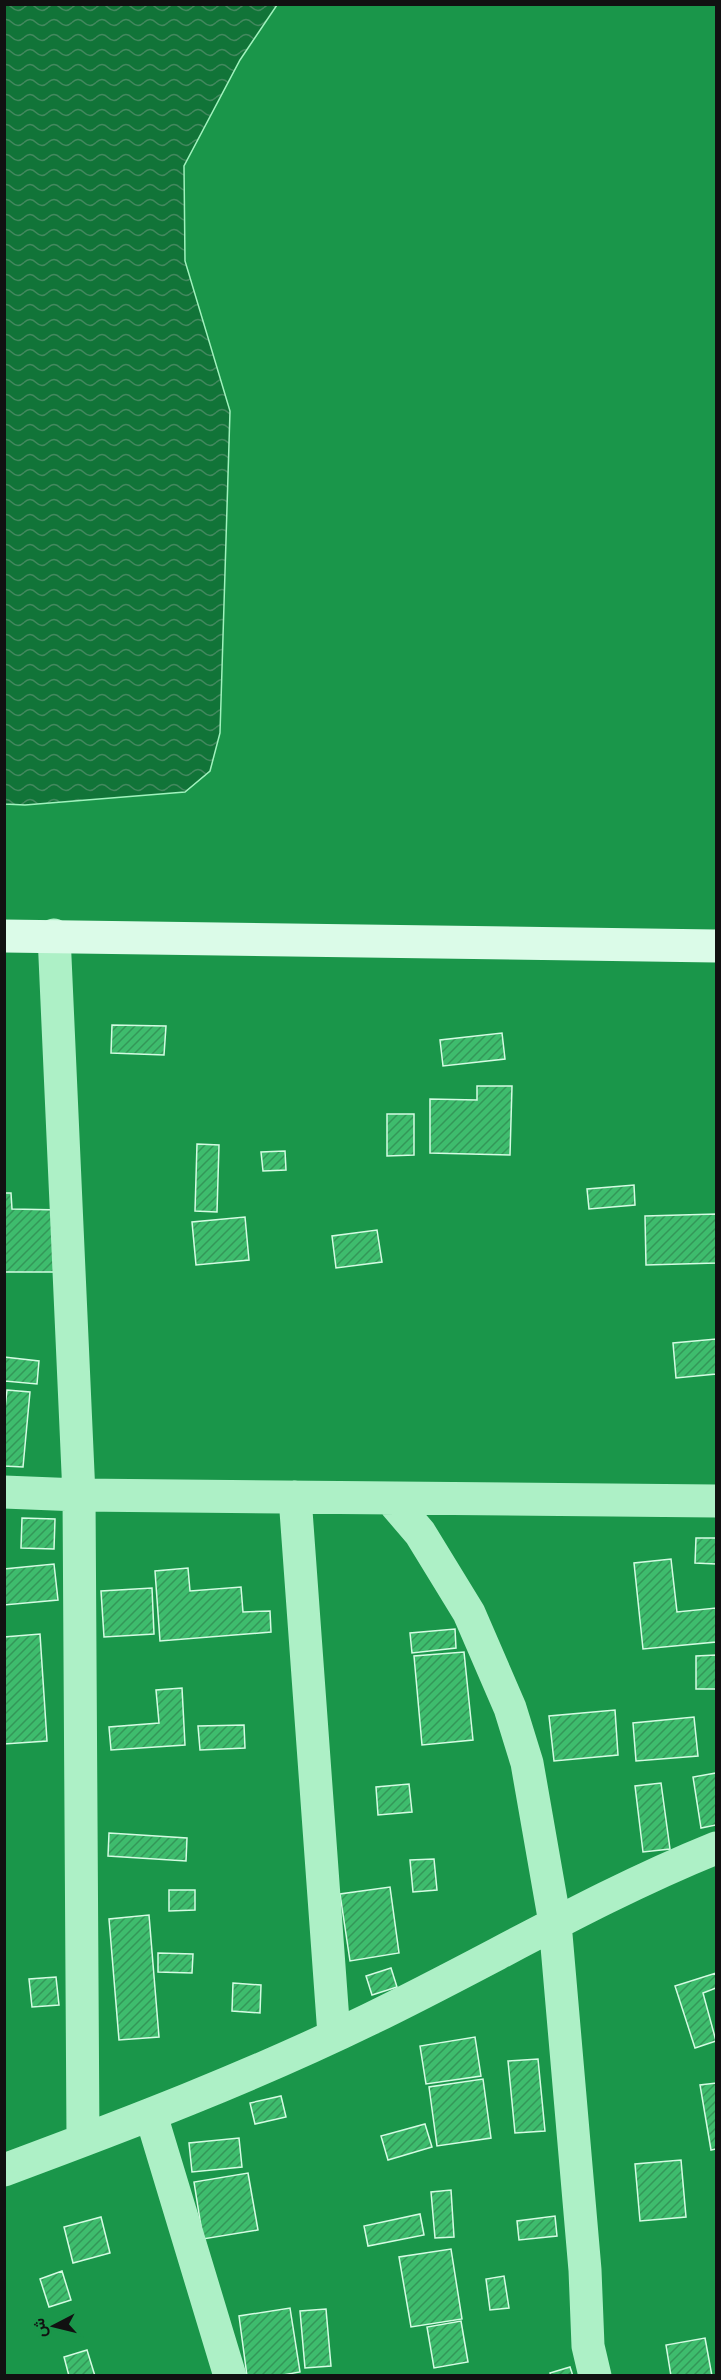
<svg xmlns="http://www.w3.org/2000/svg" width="721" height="2380" font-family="Raleway,Vazirmatn,sans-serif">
<defs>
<pattern id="water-waves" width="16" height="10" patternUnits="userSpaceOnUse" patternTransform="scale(1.5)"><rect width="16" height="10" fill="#117438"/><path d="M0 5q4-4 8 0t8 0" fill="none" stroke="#43885e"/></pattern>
<pattern id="building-hatch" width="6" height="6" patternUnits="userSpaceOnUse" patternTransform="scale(1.5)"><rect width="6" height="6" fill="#3ebc6d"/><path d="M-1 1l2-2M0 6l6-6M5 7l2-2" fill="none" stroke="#339758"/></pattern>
</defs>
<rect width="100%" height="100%" fill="#1a964a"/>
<path fill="url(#water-waves)" stroke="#a0f2bd" stroke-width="1.5" d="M5,4L277,5L240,60L184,166L185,261L230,411L220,733L210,771L185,792L25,805L5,804Z"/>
<path fill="url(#building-hatch)" stroke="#d4fbe2" stroke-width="1.5" d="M112,1025L166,1026L164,1055L111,1053Z
M502,1033L505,1059L443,1066L440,1040Z
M477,1086H512L510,1155L430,1153V1099L477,1100Z
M387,1114H414V1155L387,1156Z
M197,1144L219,1145L217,1212L195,1211Z
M285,1151L286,1170L263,1171L261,1152Z
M634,1185L635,1205L589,1209L587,1189Z
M4,1193H11L12,1209L62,1210V1272H4Z
M716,1214V1263L646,1265L645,1216Z
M245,1217L249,1260L196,1265L192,1222Z
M377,1230L382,1262L336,1268L332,1236Z
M716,1339V1374L676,1378L673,1343Z
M4,1357L39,1361L37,1384L5,1381L4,1391Z
M7,1390L30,1392L23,1467L4,1466V1417Z
M22,1518L55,1519L54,1549L21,1548Z
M696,1538H716V1564L695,1563Z
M671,1559L677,1612L716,1608V1642L643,1649L634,1563Z
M54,1564L58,1600L4,1605V1569Z
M188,1568L190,1591L241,1587L243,1612L270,1611L271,1632L160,1641L155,1571Z
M152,1588L154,1634L104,1637L101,1591Z
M455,1629L456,1648L412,1653L410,1633Z
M40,1634L47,1741L4,1744V1637Z
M464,1652L473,1740L422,1745L414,1656Z
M716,1655V1689H696V1656Z
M182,1688L185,1745L111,1750L109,1727L159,1723L156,1690Z
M615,1710L618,1755L554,1761L549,1716Z
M694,1717L698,1756L636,1761L633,1723Z
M244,1725L245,1748L200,1750L198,1726Z
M716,1773V1825L701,1828L693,1777Z
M661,1783L670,1849L643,1852L635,1786Z
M409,1784L412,1812L378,1815L376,1787Z
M109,1833L187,1838L186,1861L108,1856Z
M434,1859L437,1890L413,1892L410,1860Z
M390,1887L399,1953L350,1961L340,1894Z
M169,1890H195V1910L169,1911Z
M149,1915L159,2037L119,2040L109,1919Z
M158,1953L193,1954L192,1973L158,1972Z
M391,1968L397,1987L372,1995L366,1976Z
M716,1973V1988L703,1993L716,2041L695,2048L675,1986Z
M56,1977L59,2005L32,2007L29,1979Z
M233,1983L261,1985L260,2013L232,2011Z
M475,2037L481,2076L426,2084L420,2046Z
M538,2059L545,2131L515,2133L508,2061Z
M483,2079L491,2138L437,2146L429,2087Z
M716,2083V2149L711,2150L700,2085Z
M281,2096L286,2117L255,2124L250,2103Z
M425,2124L432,2147L388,2160L381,2136Z
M239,2138L242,2167L192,2172L189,2143Z
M681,2160L686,2217L640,2221L635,2164Z
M248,2173L258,2230L203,2239L194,2182Z
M451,2190L454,2237L435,2238L431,2192Z
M420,2214L424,2235L368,2246L364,2226Z
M555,2216L557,2236L519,2240L517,2221Z
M101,2217L110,2253L73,2263L64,2227Z
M451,2249L462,2319L411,2327L399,2257Z
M62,2271L71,2300L49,2307L40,2279Z
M504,2276L509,2308L490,2310L486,2279Z
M290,2308L300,2372L277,2376H247L239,2316Z
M326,2309L331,2366L305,2368L300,2311Z
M461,2321L468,2362L434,2368L427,2327Z
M705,2338L712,2376H671L666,2345Z
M87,2350L95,2376H69L64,2357Z
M570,2367L573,2376H551L550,2373Z"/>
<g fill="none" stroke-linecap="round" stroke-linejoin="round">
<path stroke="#adf0c6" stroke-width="33" d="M54,935L79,1495L83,2140
M4,1492L79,1495L716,1501
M295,1497L334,2035
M390,1498L420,1533L469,1613L510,1708L527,1763L555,1923L585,2270L588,2346L595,2376
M151,2115L230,2376
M4,2170C128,2124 251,2077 370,2019C486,1963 597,1896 716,1848"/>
<path stroke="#dbfbe8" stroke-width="33" d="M4,936L716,946"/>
</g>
<rect width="721" height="2380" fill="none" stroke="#111111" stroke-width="12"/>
<g transform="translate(54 2326) rotate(263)" stroke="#1a964a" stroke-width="4.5" paint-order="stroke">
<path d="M0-4.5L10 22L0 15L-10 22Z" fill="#111111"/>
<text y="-9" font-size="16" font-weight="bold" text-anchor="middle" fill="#111111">ش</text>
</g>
</svg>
